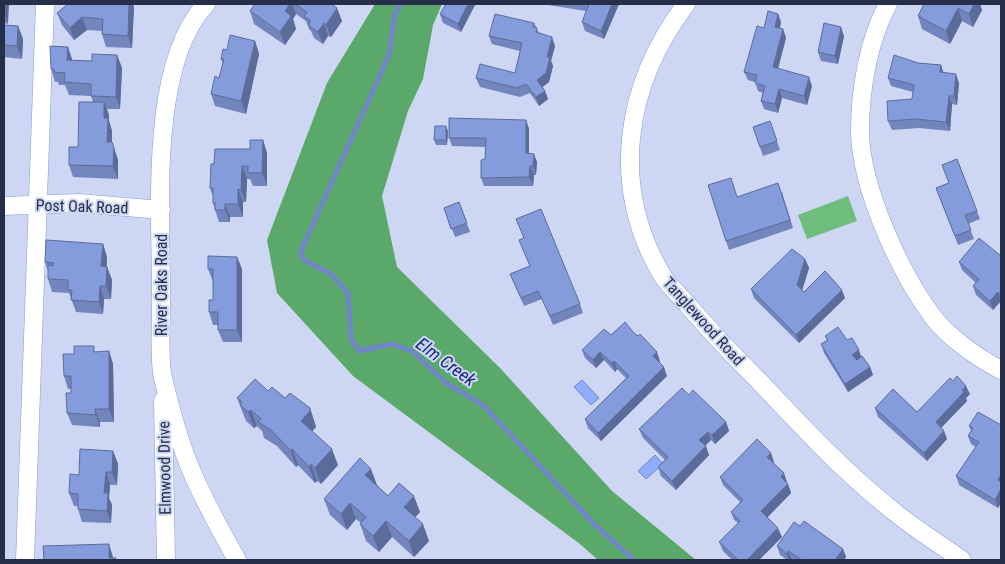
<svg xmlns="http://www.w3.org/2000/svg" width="1005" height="564" font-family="'Roboto Condensed',sans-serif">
<rect width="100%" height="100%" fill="#cdd7f3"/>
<path fill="#6fbd7d" d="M848,196L857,221L807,239L798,215Z"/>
<path fill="#5ba96a" d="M375,4H442L433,25L423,79L408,111L382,196L397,267L501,369L612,491L696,560H598L580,544L353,376L277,293L267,240L327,83Z"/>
<path fill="#8facfd" stroke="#7086c7" d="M582,380L599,398L591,405L574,387Z
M655,455L663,464L646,479L638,471Z"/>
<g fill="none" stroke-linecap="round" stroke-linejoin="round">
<path stroke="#7086c7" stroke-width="5" d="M401,4L395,13L389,55L300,253L304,260L331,274L348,293L351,339L360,351L391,344L412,351L446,383L483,405L594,524L634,560"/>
<g stroke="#859dde" stroke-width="19">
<path id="minor" d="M206,4C149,65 161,211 161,291C162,314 158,358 163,378C170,407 178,438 189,465C202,498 220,529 237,560
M686,4C625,85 609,185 662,275C669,286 679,295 687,304C710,331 734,356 759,381C803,428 847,475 897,514C918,531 941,545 962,560
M888,4C868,41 860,90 860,132C861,188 900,273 933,317C949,338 978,358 1001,370
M4,206L79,203L161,210
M163,401L166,560
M25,560L45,4"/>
</g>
<use href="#minor" stroke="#fff" stroke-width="18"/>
</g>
<path fill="#7285bd" d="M4,4L8,24L4,23Z
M255,4H331L342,21L331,37L328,36L323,44L314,38L311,31L309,29L306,21L296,14L293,19L296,29L285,45L254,24L250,11Z
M542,4H619L604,39L585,31L582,22L586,11Z
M924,4H980L982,10L973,27L962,21L950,44L922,29L918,16Z
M475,5L461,32L443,23L440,14Z
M134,7L132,48L106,47L102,34V31L87,30L74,40L62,25L57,13Z
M778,14L781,22L780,28L783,29L786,38L778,68L812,86L807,105L782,98L778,113L764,109L761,101L763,93L758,91L755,82L748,80L744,72L764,28Z
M534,23L539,33L555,46L551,61L553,66L549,82L542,87L545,91L548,99L539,106L530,93L520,97L480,87L476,78L515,73L520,51L492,44L489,36Z
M4,25L18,26L23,39L22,59L4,57Z
M844,36L838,64L821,61L818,52Z
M255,41L259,54L246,114L215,106L211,94L219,78L223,64L221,59L227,50Z
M68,47L72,61H92L117,55L122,68L120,109H107L109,115V121L112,131V142L118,160V179L73,177L69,165L78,147L93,102L91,96L69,95L65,85H59L58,82H55L51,69Z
M918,63L941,65L943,73L959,83L957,105L952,104L950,131L919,128L892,130L888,121L912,99L913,92L891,86L888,78Z
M526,120L529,129V153L537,162L536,175H534L533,186H484L481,178L485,159L486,147L452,146L449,138Z
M770,121L780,150L763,156L753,127Z
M448,131L447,145H436L434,140Z
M263,140L267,153V186H253L250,179H247L246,202H243V217H230V222H219L215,210L213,203V196L210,188L250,149Z
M957,159L980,219L968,224L974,239L958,245L936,188L948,183Z
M782,192L793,228L729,250L726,241L737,197Z
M459,202L470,232L455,237L444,208Z
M519,240L580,304L583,313L553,325L542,299L524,306L510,274L530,266Z
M103,244L107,257V267L112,280L111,299H104L103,314L76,312L69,293L52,292L48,279V271L45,262Z
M1001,256V301L993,310L976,295L973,286L976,283L962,270L959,262Z
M237,257L242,269V342H223L218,330V325H213L209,312L213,300V282L208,269Z
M805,259L809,268L802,290L804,292L845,298L799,343L754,298L751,289Z
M634,333L660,361L659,362L667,376L601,441L588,428L585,419L626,378L617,369L615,372L604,360L596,368L585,358L582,350L611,335Z
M825,336L847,340L862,357L870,367L873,375L848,392L824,353L821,344L827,340Z
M109,351L113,364L114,422H100V427L72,425L67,413L71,393V389H68L64,376L96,352Z
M268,391L310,408L316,427L312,431L338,465L321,484L317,481L315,483L298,465L296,467L277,446L264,438L262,431L257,426L254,428L246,421L237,398Z
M970,394L966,398L967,401L941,428L944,431L947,439L927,461L878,417L875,408L917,412Z
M689,395L726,422L729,431L715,444L711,440L705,446L709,455L676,490L661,476L658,467L665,460L643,438L639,429Z
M1001,425V503L998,508L959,485L956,476L976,447L971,444L968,436L971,431L969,426Z
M113,451L118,464L117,485H110L109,498L112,505L111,523L82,522L78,509V506H74L69,493L79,475Z
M774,462L773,463L788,484L791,493L767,517L782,537L759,560H732L723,551L719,542L738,523L734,520L731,512L740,502L723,485L720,477Z
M377,485L388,496L420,512L415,517L429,541L414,557L392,537L379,552L366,541L360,524L361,523L356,519L347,530L330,515L324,499Z
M800,526L843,549L846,557L844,560H787L780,555L777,546Z"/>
<path fill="#5c6c9a" d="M4,4H9L8,24L4,13Z
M129,4H133L134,7L132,48L128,36Z
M290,4H292L296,14L293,19L296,29L285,45L280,32L285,11Z
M468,4H475V5L461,32L458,24Z
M612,4H619L604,39L601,31Z
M974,4H980L982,10L973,27L969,14Z
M337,8L342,21L331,37L326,25Z
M958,8L962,21L950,44L946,31Z
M778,14L781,22L778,36L775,27Z
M82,17L87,30L74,40L70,28Z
M324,23L328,36L323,44L318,32Z
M18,26L23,39L22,59L17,46Z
M841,27L844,36L838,64L835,56Z
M783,29L786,38L776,76L773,67Z
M552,37L555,46L551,61L553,66L549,82L540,89L537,80L547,57Z
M255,41L259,54L246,114L241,101Z
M68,47L72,59V73L67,60Z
M117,55L122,68L120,109L116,97Z
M941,65L944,74L940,72Z
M956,74L959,83L957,105L954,96Z
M809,77L812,86L807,105L804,96Z
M779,89L782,98L778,113L775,104Z
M545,91L548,99L539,106L536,97Z
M949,96L952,104L950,131L946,122Z
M104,102L109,115V121L112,131V142L118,160V179L113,166L107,142L104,118Z
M526,120L529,129V162L526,153Z
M446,126L448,131L447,145L446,140Z
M263,140L267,153V186L262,173Z
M534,154L537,162L536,175L533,166Z
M242,166L247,179L246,202L241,190Z
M530,166L534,175L533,186L529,177Z
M238,189L243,202V217L238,204Z
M225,204L230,217V222L225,210Z
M103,244L107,257L106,279L101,266Z
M237,257L242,269V342L237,330Z
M805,259L809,268L801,294L797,285Z
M107,267L112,280L111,299L106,286Z
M100,286L104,299L103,314L99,302Z
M842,290L845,298L799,343L796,335Z
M998,292L1001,301L993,310L990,301Z
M859,350L862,359L855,364L852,355Z
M109,351L113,364L114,422L109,409Z
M600,352L604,360L596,368L593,360Z
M657,352L660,361L656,365L653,356Z
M614,361L617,369L615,372L612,363Z
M664,367L667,376L601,441L598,433Z
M870,367L873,375L848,392L845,384Z
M966,386L970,394L966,398L967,401L939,430L936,422Z
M310,408L316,427L307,437L301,421Z
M95,409L100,422V427L96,415Z
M251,410L257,426L254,428L248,412Z
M726,422L729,431L715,444L712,435Z
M944,431L947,439L927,461L924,453Z
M708,432L711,440L702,448L699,440Z
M706,446L709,455L676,490L672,481Z
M292,449L298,465L296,467L291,451Z
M332,449L338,465L321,484L315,468Z
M113,451L118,464L117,485L112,472Z
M771,453L774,462L770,466L767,457Z
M311,464L317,481L315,483L309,467Z
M371,469L377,485L371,492L365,475Z
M106,472L110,485L109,498L112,505L111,523L107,511L104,493Z
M784,473L787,482L784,485L781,477Z
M1001,474V488L998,480Z
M788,484L791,493L765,520L761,511Z
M1001,489V503L998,508L995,500Z
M414,496L420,512L410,523L404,507Z
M350,503L356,519L347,530L341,514Z
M386,521L392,537L379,552L373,536Z
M423,524L429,541L414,557L409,541Z
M778,528L782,537L759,560H747Z
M109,544L113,557V560L109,558Z
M843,549L846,557L844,560H835Z
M788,551L792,560H789L787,554Z"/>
<path fill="#849bdc" stroke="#5c6c9a" d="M68,4H129L128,36L102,34L103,19L82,17L70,28L57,13Z
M255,4H290L285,11L291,16L280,32L250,11Z
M295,4H331L337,8L326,25L324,23L318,32L309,26L310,20L304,17L307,12Z
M446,4H468L458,24L440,14Z
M589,4H612L601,31L582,22Z
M924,4H974L969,14L958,8L946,31L918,16Z
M768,11L778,14L775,27L783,29L773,67L809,77L804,96L779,89L775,104L761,101L765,86L755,83L757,75L744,72L757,26L764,28Z
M495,14L534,23L533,27L537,28L536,32L552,37L547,57H550L546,73L537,80L545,91L536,97L526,84L517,88L476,78L480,64L515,73L522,43L489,36Z
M824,23L841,27L835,56L818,52Z
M4,25L18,26L17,46L4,45Z
M230,35L255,41L241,101L211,94L215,76L219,78L224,59H221L223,49L227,50Z
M50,46L68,47L67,60L92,61V54L117,55L116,97L91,96V84L64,82L65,73L54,72V69H51Z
M894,55L918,63L941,65L940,72L956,74L954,96H949L946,122L916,119L888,121L887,101L912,99L914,85L888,78Z
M79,102H104V118H108L107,142H112L114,148L113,166L69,165V147H78Z
M449,118L526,120V153L534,154L533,166H530L529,177L481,178V160L485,159L486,138H449Z
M770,121L777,141L760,147L753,127Z
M435,126H446V140H434Z
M250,140H263L262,173H248V166H242L241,190L238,189V204H225V210H215V203H213V188H210L211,164H214L215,149H250Z
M957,159L977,211L965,215L971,230L955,236L936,188L949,183L942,165Z
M731,178L737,197L778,183L790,220L726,241L708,185Z
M459,202L467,223L451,229L444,208Z
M541,209L580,304L550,316L538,291L521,298L510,274L530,266L519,240L524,238L516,219Z
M979,238L1001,256V295L998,292L990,301L973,286L979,279L959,262Z
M46,240L103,244L101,266L107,267L106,286H100L99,302L71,300L72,290H68V280L48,279V265L53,266L54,263L45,262Z
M792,249L805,259L797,285L804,292L825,271L842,290L796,335L751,289Z
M208,256L237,257V330H218V312H209V300H213V269H208Z
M625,322L634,333L638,336L640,334L657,352L653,356L664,367L598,433L585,419L629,376L614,361L612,363L600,352L593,360L582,350L604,329L611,335Z
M838,327L847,340L852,338L859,350L852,355L857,360L862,356L870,367L845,384L821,344L828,340L825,336Z
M74,346H94V352L109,351V409H95L96,415L67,413L66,393H71V376H64L63,354H74Z
M957,376L966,386L962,390L964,392L936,422L944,431L924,453L875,408L893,389L917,412L950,378L953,381Z
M255,379L268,391L272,387L285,398L290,393L310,408V411L301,421L332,449L315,468L311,464L309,467L292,449L291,451L271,430L258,422L261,419L251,410L248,412L240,405L242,402L237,398Z
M682,388L689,395L693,390L726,422L712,435L708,432L699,440L706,446L672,481L658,467L668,457L639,429Z
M978,412L1001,425V474L998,480L1001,482V489L995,500L956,476L979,442L968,436L973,428L969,426Z
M757,439L771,453L767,457L784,473L781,477L788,484L761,511L778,528L747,560H738L719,542L740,521L731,512L743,500L720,477Z
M80,449L113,451L112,472H106L104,493H108L107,511L78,509V494L69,493L70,474L79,475Z
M360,458L371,469L365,475L388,496L399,483L414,496L404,507L423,524L409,541L386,521L373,536L360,524L366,517L350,503L341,514L324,499Z
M804,521L843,549L835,560H802L788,551L787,554L777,546L794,522L800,526Z
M109,544V558H116V560H44L43,546Z"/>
<g text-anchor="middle" stroke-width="4" stroke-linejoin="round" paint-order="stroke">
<g font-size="16" fill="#262f4a" stroke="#cdd7f3">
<text transform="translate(82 206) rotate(2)" y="6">Post Oak Road</text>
<text transform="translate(161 285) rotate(-90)" y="6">River Oaks Road</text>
<text transform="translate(704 321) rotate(48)" y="6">Tanglewood Road</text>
<text transform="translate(164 468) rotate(-91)" y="6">Elmwood Drive</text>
</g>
<g font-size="18" font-style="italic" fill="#182681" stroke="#cdd7f3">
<text transform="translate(446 362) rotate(36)" y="6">Elm Creek</text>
</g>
</g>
<rect width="1005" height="564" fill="none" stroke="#262f4a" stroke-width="10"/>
</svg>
